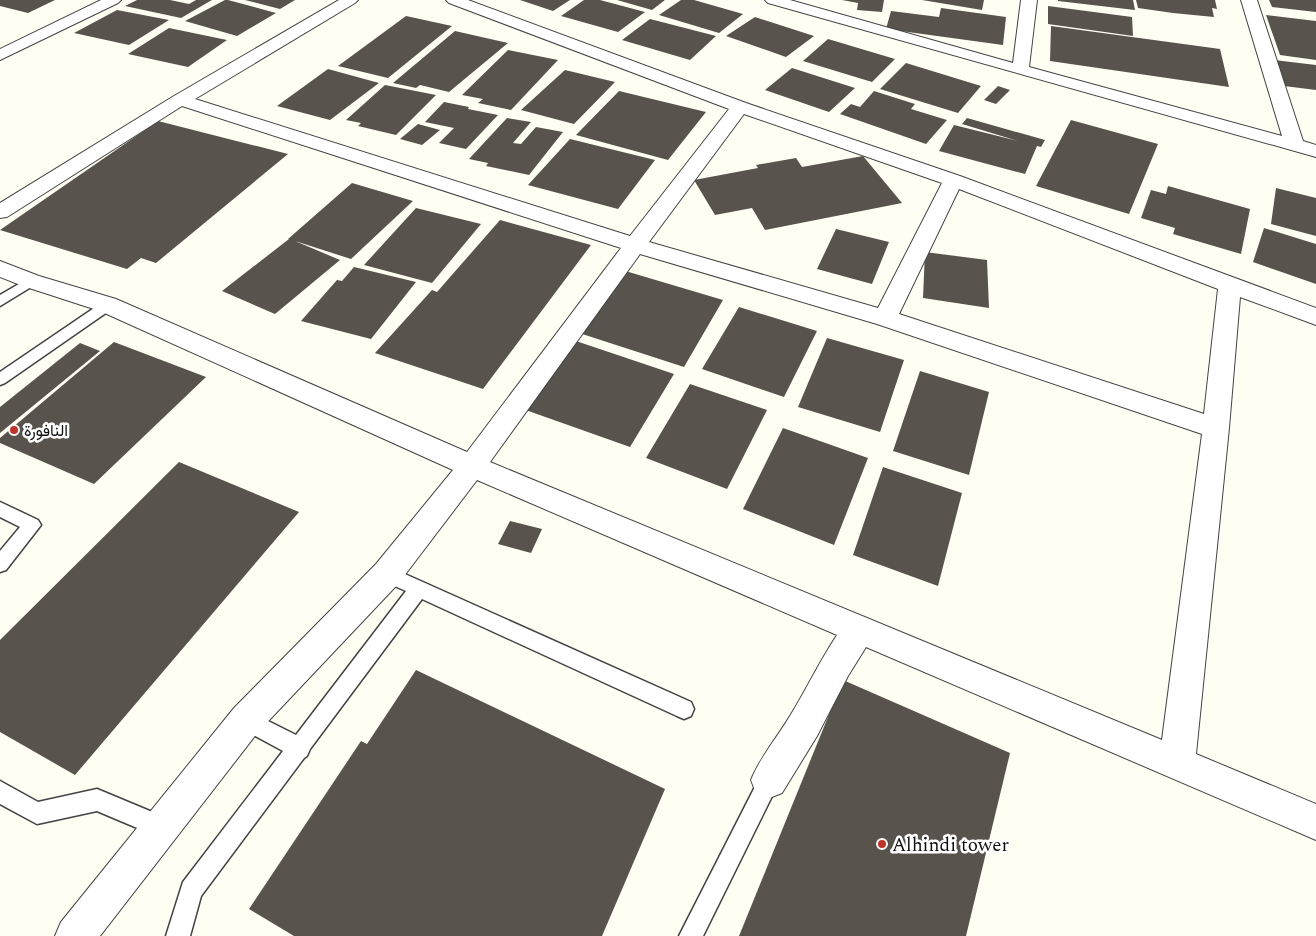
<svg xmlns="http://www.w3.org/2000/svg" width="1316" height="936" font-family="Spectral,Vazirmatn,serif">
<rect width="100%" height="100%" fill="#fffef3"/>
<path fill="#59534d" d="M0,0H55L28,13L0,6Z
M137,0H170L189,4L196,0H212L181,18L125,6Z
M225,0H228L276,13L237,36L185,21Z
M245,0H295L280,9Z
M520,0H570L553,11Z
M584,0H600L645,12L618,32L561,16Z
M617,0H665L652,10Z
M681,0H694L743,14L719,33L659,15Z
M842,0H884L882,12L857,10L858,3Z
M922,0H984L982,10Z
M1058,0H1133L1135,10L1058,1Z
M1136,0H1215L1217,9L1212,8L1214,17L1173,13L1138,8Z
M1269,0H1316V12L1272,7Z
M1048,6L1132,17L1133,36L1048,24Z
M941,8L1006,17L1003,45L886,29L891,11L939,17Z
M117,10L169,20L129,45L74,33Z
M1266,15L1316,21V60L1280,55Z
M406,16L452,26L388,78L338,66Z
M755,17L814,36L786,57L726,36Z
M650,19L716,36L690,60L622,40Z
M1051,26L1220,49L1229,87L1050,61Z
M169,28L227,40L188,67L128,54Z
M455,31L508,43L449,92L420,85L416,88L393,83Z
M828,39L895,59L872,82L803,61Z
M508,50L558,60L511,110L478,103L483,99L462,95Z
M1274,60L1316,65V90L1284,86Z
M906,63L981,86L958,113L880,89Z
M792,68L855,88L829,112L765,90Z
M328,69L379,83L330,120L277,106Z
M565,70L615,82L574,124L521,110Z
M385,85L436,95L396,135L358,126L361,123L346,120Z
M998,86L1010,90L996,104L984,100Z
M619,91L706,112L668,160L576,135Z
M874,91L915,104L911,109L947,120L926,144L840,114L851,104L860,107Z
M444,102L469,107L468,109L498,115L466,149L439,143L454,128L425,122Z
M507,118L531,122L513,143L521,144L536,127L563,132L529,175L486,166L488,163L469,159Z
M967,118L1045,140L1041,147L1037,146L1025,174L939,151L954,125L1018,141L962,124Z
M1071,120L1158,144L1129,214L1036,186Z
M158,121L288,154L156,263L141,258L127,269L0,230Z
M418,124L440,130L422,145L400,139Z
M570,139L655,160L618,209L528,185Z
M863,156L902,203L765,230L752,208L715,215L694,180L758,168L756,165L796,158L802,167Z
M352,183L413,201L351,259L295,241L340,260L275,314L222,291L289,239H288Z
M1168,186L1250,209L1241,254L1173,234L1175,228L1141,218L1151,190L1166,194Z
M1276,188L1316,198V236L1271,224Z
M416,208L481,224L432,283L364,265Z
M500,220L591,245L483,389L375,353L432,290L437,292Z
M1264,228L1316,244V284L1253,262Z
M836,229L889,242L872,284L817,269Z
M925,252L987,260L989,308L923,298Z
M354,267L416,282L371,339L301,321L337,280L342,281Z
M622,270L723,300L684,367L576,332Z
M739,307L817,331L784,397L702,369Z
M827,338L904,360L880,432L798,407Z
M570,339L674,374L630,447L520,408Z
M114,342L206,377L94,484L0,443V438Z
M80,343L100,351L0,433V407Z
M920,371L989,392L969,475L893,451Z
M690,384L767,410L727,489L646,458Z
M783,428L868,458L834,545L743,509Z
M179,462L299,512L75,775L0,732V640Z
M883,467L962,493L938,586L853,555Z
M510,521L542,529L531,553L498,544Z
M416,670L665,789L602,936H294L249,909L361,741L367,744Z
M843,680L1010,753L966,936H739Z"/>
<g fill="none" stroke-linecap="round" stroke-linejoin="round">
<g stroke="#434343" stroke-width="3">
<path id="service" d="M31,277L36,278L38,281L36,284L0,306V295Z
M108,300L113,302L115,305L113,308L5,383L0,385V372L103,302Z
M0,502L38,520L41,525L6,570L0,572V551L20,527L0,517Z
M387,566L691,702L694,709L691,716L684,719L677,716L422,599L310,749L307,756L304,758L201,896L190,936H166L183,882L283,751L239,727L236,720L239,713L246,710L296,735L406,591L381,580L378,574L381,568Z
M769,769L776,773L780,780L703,936H679L762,773Z
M0,781L38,802L97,789L169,819L172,827L169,835L161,838L97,811L37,824L0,804Z"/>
</g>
<g stroke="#434343" stroke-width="2">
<path id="minor" d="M101,0H121L118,3L0,60V49Z
M339,0H358L355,3L195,99L630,236L729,109L449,3L446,0H468L746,103L960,176L1316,308V325L1240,297L1229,428L1196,754L1316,804V840L866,647L848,676L817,736L782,793L769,798L756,793L751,780C761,755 780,734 793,711C808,686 821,659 837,635L477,480L398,584L258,732L100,936H55L61,922L234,708L376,564L453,470L100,311L23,286L0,277V261L39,276L116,299L467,452L621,248L182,106L7,217L0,218V203L174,96ZM744,114L942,183L878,308L649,242ZM959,189L1218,289L1204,414L899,314ZM640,254L877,324L1202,434L1162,740L490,462Z
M765,0H790L1013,63L1021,0H1037L1029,67L1282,136L1241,0H1257L1303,141L1316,145V157L768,3Z"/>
</g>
<use href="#service" fill="#fff" fill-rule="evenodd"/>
<use href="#minor" fill="#fff" fill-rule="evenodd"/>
</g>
<g fill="#bd342b" stroke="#fff" stroke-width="2">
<circle cx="14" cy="430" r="5"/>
<circle cx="882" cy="844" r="5"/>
</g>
<g text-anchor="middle" stroke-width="5" stroke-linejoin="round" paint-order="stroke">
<g font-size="16" fill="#101010" stroke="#fff" text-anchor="start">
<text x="24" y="436">النافورة</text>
</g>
<g font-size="19" fill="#101010" stroke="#fff" text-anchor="start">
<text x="892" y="851">Alhindi tower</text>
</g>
</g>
</svg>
